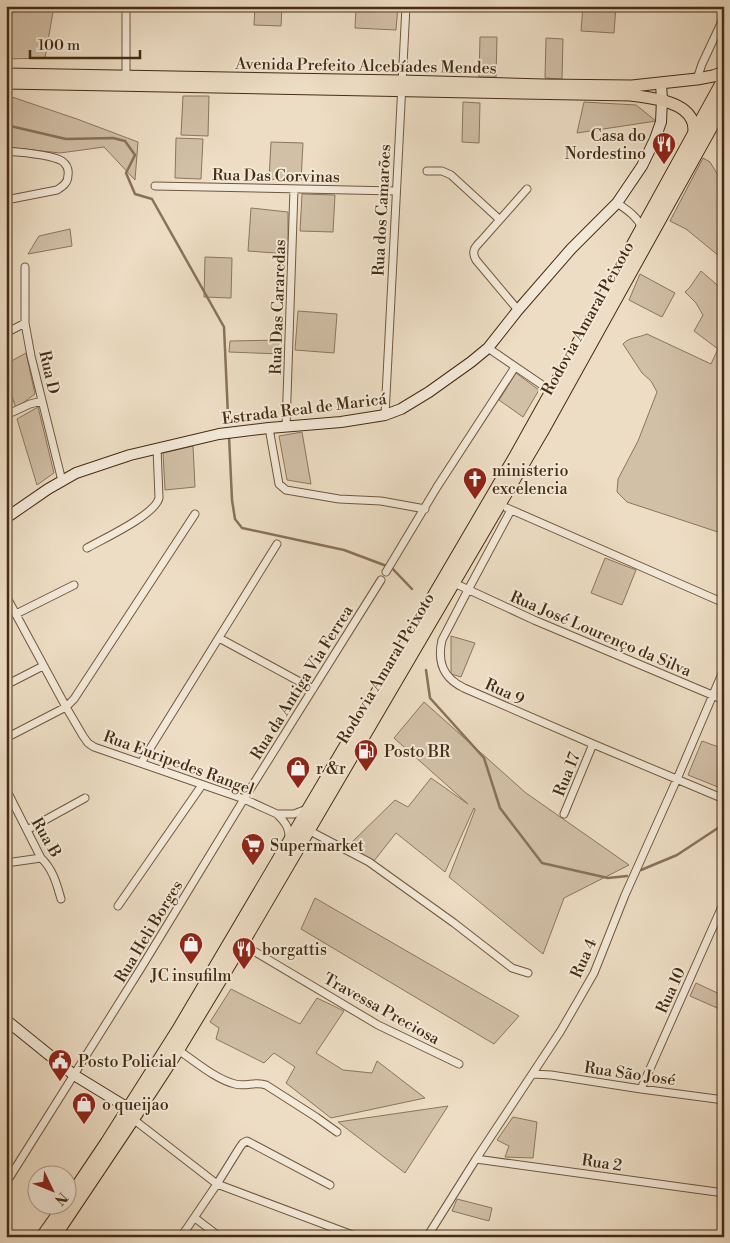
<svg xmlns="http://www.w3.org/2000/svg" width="730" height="1243" font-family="'Libre Bodoni',serif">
<rect width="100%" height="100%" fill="#edddc4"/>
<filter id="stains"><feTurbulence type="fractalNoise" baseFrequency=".004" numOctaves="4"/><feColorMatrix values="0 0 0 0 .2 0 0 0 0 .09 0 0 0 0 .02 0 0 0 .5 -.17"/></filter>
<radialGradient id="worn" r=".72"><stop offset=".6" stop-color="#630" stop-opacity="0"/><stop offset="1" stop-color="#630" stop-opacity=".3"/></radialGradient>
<path fill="#d1bfa6" stroke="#8c765c" d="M6,6H54L45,58L6,59Z
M255,6H282L281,26L254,25Z
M356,6H398L396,30L355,28Z
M583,6H616L614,33L581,31Z
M480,37H497L496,77H479Z
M546,38L563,39L562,79L545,78Z
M6,95L77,119L138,142L135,180L104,147L60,153L6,147Z
M183,96H209L208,136L181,135Z
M463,102L480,103L479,143L462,142Z
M584,102L636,105L656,121L577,133Z
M176,138L203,139L201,179L175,178Z
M271,142L303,143L301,181L269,179Z
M703,158L710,162L724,185V260L686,229L670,221Z
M302,194L335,195L333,232L300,231Z
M251,208L288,212V254L248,251Z
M70,229L72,246L28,254L39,236Z
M205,257L232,258L231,298L204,297Z
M701,271L724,291V534L627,502L617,492L618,479L638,441L657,392L651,381L642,373L623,344C629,337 638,338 647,334L711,364L718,349L694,331L703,315L696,303L685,292L690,287Z
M640,274L675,293L662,317L629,300Z
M298,311L337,314L334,353L295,350Z
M282,340L280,354L229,352L230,341Z
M26,353L35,394L16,408L6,379V364Z
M516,373L539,390L523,417L499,400Z
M38,407L54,473L37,485L17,419Z
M302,432L311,484L287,480L279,436Z
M193,446L195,487L165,490L163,453Z
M605,558L636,570L622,605L591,593Z
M451,636L475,643L461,677L451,674Z
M424,702L526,793L629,865L564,898L543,954L449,877L475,810L474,808L445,872L396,833L374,861L348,846L395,800L408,807L431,778L468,804L394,738Z
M702,741L724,749V773L718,787L688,775Z
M315,898L519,1016L494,1044L301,929Z
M696,983L724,996V1011L690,996Z
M231,989L300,1024L317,998L344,1011L316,1053L343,1070L372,1073L377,1061L425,1098L331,1118L286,1083L295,1067L274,1053L264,1063L216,1039L219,1028L210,1022Z
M448,1106L405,1173L338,1122Z
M513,1117L537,1122L533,1158L505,1157L509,1146L497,1140Z
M457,1199L492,1208L489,1221L452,1211Z"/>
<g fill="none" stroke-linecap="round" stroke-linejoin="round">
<path stroke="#887258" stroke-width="2.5" d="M6,125L66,139L113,138L125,141L135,155L126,173L135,194L152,199L224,327L228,416
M229,436L232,500L235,519L242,528L344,550L384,565L390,566L412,589
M426,670L430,698L484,758L500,808L542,863L608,878L627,876
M641,870L677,855L724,824"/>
<g stroke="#70583e" stroke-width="9">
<path id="street" d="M126,78V6
M697,79L702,64L724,17
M717,116L724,126
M6,151C19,152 52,155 62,161C66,164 69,169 68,175C68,183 63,186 57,190L6,200
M427,171H442L451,175L499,219
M155,186L396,191
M617,203C627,210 637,216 642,228
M25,267V323L31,356L62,481
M518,310L476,260C471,251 475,247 481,241L527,189
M6,333L25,323
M488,348L551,391
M6,415L30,404L42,401
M385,415L406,6
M286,427L294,189
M269,428L279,484L286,490L339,499L381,501L425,509
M507,508L724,603
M511,510L468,590L442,640C437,662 443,678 464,688L593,744L724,799
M87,548C103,539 155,515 159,498L157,448
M386,572L437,487L515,367
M454,583L534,620L724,700
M6,596L66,707L83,736L88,743L94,747L244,799L277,814H294L307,809
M16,614L74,585
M219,638L313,689
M6,685L43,666
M6,738L66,707L74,699L195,514
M141,763L277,544
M6,789L41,858C53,869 57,885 61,899
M277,814C285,822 290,828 289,840
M564,814L593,744
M27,830L85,798
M308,830L369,862L454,923L512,968L528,973
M6,863L41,858
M118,906L202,785
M242,944L378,1025L459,1064
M178,1050C195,1061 215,1079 235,1084C246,1087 256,1081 266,1085L316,1117L337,1132
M533,1074L551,1075L641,1089L724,1100
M641,1089L724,902
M133,1119L217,1184L358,1237
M476,1159L724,1193
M6,1183L141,968L244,799L381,580
M195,1218L220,1237
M181,1237L217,1184L240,1147L243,1143L247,1141L330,1185
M427,1237L476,1159L560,1032L578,1001L594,973L625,895L677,779L724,669"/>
</g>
<g stroke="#462c12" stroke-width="12">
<path id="secondary" d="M6,518L48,489L76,473L130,455L219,434L269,428L341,422L385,415L401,409L429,392L471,362L488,348L518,310L571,249L617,203L642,166L655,139L661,122L662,100L661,84
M6,1020L74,1075L128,1108"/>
</g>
<g stroke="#462c12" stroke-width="13">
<path id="primary" d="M6,74L401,81L543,85L632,86L697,79L713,76L724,72
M6,83L631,95C649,98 683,100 692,120C694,124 694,129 694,132"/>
</g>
<g stroke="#462c12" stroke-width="14">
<path id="highway" d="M68,1200L107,1142L178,1030L378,691L515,457L598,308L724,79
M42,1237L64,1206
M54,1237L133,1119L178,1050L242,944L543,430L724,104"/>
</g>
<use href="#street" stroke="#f3e9d9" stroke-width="7"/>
<use href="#secondary" stroke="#f3e9d9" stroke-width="10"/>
<use href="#primary" stroke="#edddc4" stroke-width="11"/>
<use href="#highway" stroke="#edddc4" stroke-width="12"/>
</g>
<defs>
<g id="restaurant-pin" transform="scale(1.25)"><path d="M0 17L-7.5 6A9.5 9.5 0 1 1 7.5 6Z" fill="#8f2418" stroke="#f3e9d9"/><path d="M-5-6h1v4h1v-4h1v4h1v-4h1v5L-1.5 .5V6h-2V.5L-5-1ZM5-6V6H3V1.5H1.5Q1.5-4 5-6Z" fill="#fff"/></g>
<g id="church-pin" transform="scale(1.25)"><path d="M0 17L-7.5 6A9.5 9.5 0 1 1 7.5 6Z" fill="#8f2418" stroke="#f3e9d9"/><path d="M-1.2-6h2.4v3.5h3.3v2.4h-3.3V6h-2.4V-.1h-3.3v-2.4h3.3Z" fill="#fff"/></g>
<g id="fuel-pin" transform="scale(1.25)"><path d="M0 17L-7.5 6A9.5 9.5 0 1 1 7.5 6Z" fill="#8f2418" stroke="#f3e9d9"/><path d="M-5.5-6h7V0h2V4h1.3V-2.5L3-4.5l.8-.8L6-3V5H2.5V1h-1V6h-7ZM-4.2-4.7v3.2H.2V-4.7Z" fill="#fff"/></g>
<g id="shop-pin" transform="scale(1.25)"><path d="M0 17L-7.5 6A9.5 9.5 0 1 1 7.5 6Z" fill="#8f2418" stroke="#f3e9d9"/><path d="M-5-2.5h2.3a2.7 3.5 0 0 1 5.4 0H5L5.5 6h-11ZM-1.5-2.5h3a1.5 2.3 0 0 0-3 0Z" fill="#fff"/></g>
<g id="supermarket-pin" transform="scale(1.25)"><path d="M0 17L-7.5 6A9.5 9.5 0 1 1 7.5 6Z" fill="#8f2418" stroke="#f3e9d9"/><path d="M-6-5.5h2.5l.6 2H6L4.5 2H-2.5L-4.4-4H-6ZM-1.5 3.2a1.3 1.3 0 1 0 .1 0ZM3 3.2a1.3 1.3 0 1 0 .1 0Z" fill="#fff"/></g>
<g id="civic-pin" transform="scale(1.25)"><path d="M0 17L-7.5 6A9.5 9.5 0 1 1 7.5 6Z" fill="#8f2418" stroke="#f3e9d9"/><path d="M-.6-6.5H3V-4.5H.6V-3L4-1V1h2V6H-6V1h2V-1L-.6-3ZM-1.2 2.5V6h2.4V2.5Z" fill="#fff"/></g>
</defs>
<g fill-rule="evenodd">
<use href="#restaurant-pin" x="664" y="144"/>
<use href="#church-pin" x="475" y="479"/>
<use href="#fuel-pin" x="366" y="751"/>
<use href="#shop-pin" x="298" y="768"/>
<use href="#supermarket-pin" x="253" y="845"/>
<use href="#shop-pin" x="191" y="944"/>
<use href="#restaurant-pin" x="244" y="949"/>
<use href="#civic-pin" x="60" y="1061"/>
<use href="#shop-pin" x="84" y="1104"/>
</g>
<g text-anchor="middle" stroke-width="4" stroke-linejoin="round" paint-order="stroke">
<g font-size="16" fill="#462c12" stroke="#f3e9d9">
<text transform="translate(366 65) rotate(1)" y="6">Avenida Prefeito Alcebíades Mendes</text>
<text transform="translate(276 175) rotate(1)" y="6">Rua Das Corvinas</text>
<text transform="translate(381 210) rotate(-87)" y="6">Rua dos Camarões</text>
<text transform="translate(277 307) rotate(-88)" y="6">Rua Das Cararedas</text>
<text transform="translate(587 318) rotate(-61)" y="6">Rodovia Amaral Peixoto</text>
<text transform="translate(50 372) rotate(77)" y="6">Rua D</text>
<text transform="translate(304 408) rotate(-7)" y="6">Estrada Real de Maricá</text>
<text transform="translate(601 633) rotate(23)" y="6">Rua José Lourenço da Silva</text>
<text transform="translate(385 668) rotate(-59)" y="6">Rodovia Amaral Peixoto</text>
<text transform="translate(301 682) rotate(-58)" y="6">Rua da Antiga Via Ferrea</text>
<text transform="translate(505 691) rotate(24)" y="6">Rua 9</text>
<text transform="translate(179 762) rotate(20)" y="6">Rua Euripedes Rangel</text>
<text transform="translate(566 774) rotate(-68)" y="6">Rua 17</text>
<text transform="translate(47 837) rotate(60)" y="6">Rua B</text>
<text transform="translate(148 931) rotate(-59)" y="6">Rua Heli Borges</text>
<text transform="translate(583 958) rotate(-66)" y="6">Rua 4</text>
<text transform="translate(670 990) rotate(-66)" y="6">Rua 10</text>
<text transform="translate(382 1008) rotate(29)" y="6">Travessa Preciosa</text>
<text transform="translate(630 1073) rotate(8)" y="6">Rua São José</text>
<text transform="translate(602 1162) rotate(8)" y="6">Rua 2</text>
</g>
<g font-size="16" fill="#462c12" stroke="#f3e9d9" text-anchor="start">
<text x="646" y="141" text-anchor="end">Casa do<tspan x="646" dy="18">Nordestino</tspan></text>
<text x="492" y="476">ministerio<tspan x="492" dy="18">excelencia</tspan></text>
<text x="384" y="757">Posto BR</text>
<text x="316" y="774">r &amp;r</text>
<text x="270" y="851">Supermarket</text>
<text x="262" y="955">borgattis</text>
<text x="191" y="981" text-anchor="middle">JC insufilm</text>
<text x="78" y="1067">Posto Policial</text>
<text x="102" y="1110">o queijao</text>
</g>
</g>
<rect width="730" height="1243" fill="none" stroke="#edddc4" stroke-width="25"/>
<rect x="8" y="8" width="715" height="1228" fill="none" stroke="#462c12" stroke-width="2.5"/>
<rect x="12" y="12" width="705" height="1218" fill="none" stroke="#462c12"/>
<g transform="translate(52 1190) rotate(133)"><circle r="24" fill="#f3e9d9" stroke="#ae9d89"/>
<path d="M0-4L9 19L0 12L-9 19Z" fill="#8f2418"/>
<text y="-8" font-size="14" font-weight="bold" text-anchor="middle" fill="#462c12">N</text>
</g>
<path d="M30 50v8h110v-8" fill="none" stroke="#462c12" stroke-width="2.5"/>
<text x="38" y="50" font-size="15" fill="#462c12" stroke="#f3e9d9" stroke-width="4" paint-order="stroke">100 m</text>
<rect width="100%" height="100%" filter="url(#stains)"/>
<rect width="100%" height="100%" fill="url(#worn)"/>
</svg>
